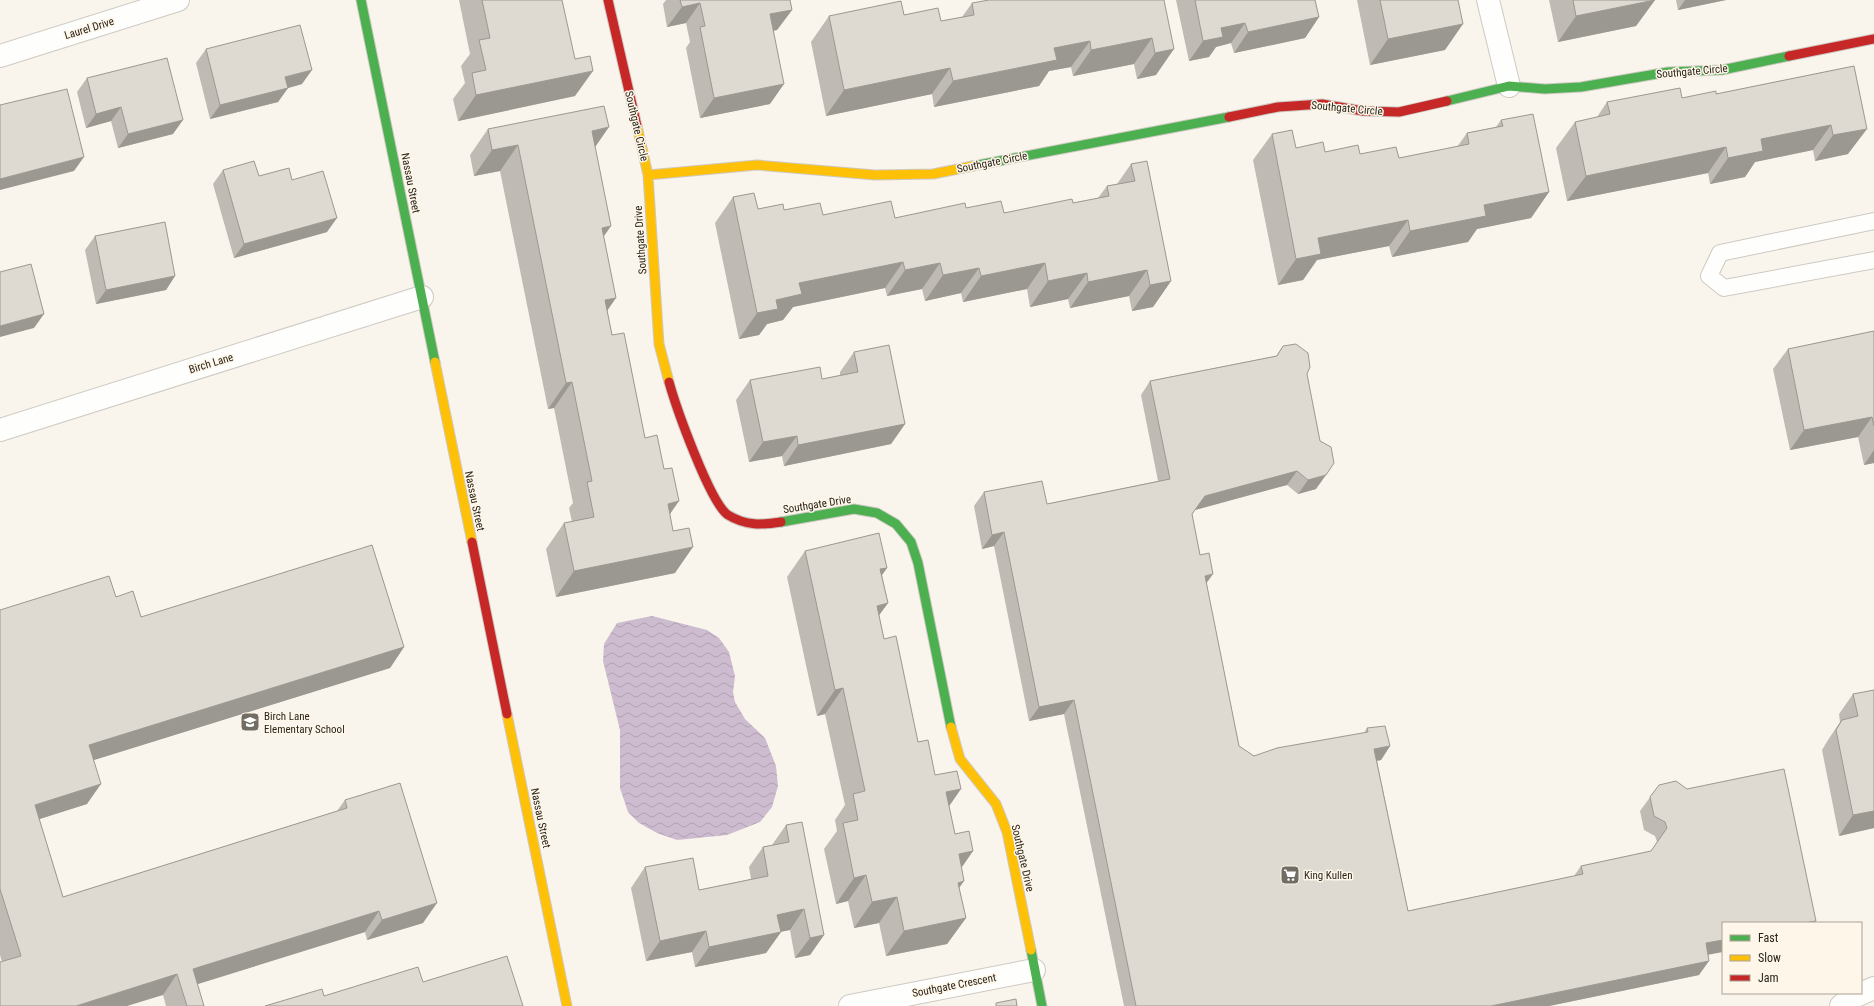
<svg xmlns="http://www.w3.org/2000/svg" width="1874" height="1006" font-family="'Roboto Condensed',sans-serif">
<defs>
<pattern id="water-waves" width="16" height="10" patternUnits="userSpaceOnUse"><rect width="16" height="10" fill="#cdbbcf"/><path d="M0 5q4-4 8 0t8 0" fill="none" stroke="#b0a1b1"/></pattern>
</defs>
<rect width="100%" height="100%" fill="#f9f5ed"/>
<path fill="url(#water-waves)" d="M652,616L707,630L719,638L729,652L735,676L733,692L735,702L745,719L765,738L776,766L778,786L772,807L760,822L727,835L677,840L657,833L639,823L628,812L620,788V730L603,661L604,644L617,623Z"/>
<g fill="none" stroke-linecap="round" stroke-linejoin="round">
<g stroke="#cec9c2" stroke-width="18">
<path id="lane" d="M1709,276L1720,253L1874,221
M1709,276L1724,288L1874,260"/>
</g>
<g stroke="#cec9c2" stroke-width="24">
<path id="street" d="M1488,0L1509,86
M0,56L178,0
M0,430L422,297
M850,1006L1034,970
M1841,1006L1849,999L1874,988"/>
</g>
<g stroke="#cec9c2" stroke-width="11">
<path id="fast" d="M361,0L435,362
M1447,101L1509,86L1545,89L1581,87L1668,72L1722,70L1789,56
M973,166L1229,117
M781,522L854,509L877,513L896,524L911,542L918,563L951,727
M1031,950L1042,1006"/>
</g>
<g stroke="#cec9c2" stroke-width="11">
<path id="slow" d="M637,126L648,175L659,344L669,382
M648,175L757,165L875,175L933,174L973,166
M435,362L472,542
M507,714L567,1006
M951,727L960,759L996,804L1007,832L1031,950"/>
</g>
<g stroke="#cec9c2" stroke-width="11">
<path id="jam" d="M608,0L637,126
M1789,56L1874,39
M1229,117L1278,107L1322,104L1363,111L1399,112L1447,101
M669,382C676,407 710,503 728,515C746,526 762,525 781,522
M472,542L507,714"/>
</g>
<use href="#lane" stroke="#fefefc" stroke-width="16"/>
<use href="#street" stroke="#fefefc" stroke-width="22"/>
<use href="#fast" stroke="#4caf50" stroke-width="9"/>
<use href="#slow" stroke="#ffc107" stroke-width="9"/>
<use href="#jam" stroke="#c62828" stroke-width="9"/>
</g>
<path fill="#bfbbb4" d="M459,0H562L575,96L458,121L453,99L465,83L461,66L470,54Z
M666,0H790L792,10L777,30L773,31L770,104L700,118L686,48L690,42L686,23L667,27L663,4Z
M1164,0L1156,75L1137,79L1134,64L1073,76L1071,67L1049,71L1039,86L934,107L932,94L826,116L811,42L829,16L904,15L941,21L962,17L972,3Z
M1176,0H1315L1319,17L1305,38L1234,53L1231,43L1216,47L1209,57L1189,61Z
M1357,0H1458L1445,50L1370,65Z
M1549,0H1655L1636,26L1558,42Z
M1676,0H1726L1678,10Z
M206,49L302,84L288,88L278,102L210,119L196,63Z
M1854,66L1848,154L1815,161L1813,150L1755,162L1745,177L1710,184L1708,173L1567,201L1556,148L1575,122L1597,117L1607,102L1682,98L1716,94Z
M87,78L173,134L118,148L111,121L86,128L77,92Z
M1501,120L1549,192L1531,218L1477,229L1468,242L1392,257L1389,246L1317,260L1303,280L1278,285L1253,160L1272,134L1296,148L1325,152L1360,154L1399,158L1457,147L1467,133L1496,127Z
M488,129L595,147L604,238L607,309L612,335L670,514L675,573L556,597L546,549L564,523L572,522L569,508L573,503L554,408L548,409L500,171L474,176L470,155Z
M1131,164L1171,281L1153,307L1132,311L1129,296L1070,308L1068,299L1030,307L1027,289L963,302L961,293L925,301L922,289L887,296L885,288L793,307L783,320L767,324L759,335L739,339L715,223L733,197L758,209L784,210L823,215L895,218L966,208L1004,213L1073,203L1098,198L1107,186L1117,184Z
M223,170L259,176L327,232L234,258L213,184Z
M95,236L175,276L166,290L96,304L85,250Z
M1874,331V463L1864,465L1858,437L1790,450L1773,369L1788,349Z
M1283,346L1307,374L1316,489L1298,494L1287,485L1195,510L1192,515L1239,746L1254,756L1364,733L1367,728L1390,746L1381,760L1377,761L1408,911L1574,876L1581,866L1651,851L1657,842L1655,836L1644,830L1640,811L1659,785L1708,955L1699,975L1549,1006H1124L1064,714L1029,721L994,546L982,549L974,506L984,492L1047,504L1158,481L1141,395L1150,381L1276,356Z
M854,352L905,424L891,444L784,466L782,456L749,462L736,400L750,380L822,379L840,375V372Z
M805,551L887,568L882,575L888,603L879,615L884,639L918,742L935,775L949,806L955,834L973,851L961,868L959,888L966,918L947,944L886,956L879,923L854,928L848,901L836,904L824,849L837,831L835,820L845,805L825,714L817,716L787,577Z
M116,597L141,617L404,647L390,668L93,760L87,804L39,819L63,897L337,811L345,800L423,923L367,940L365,932L197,984L204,1006H166L163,995L2,962L0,955V610Z
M1874,690V828L1839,836L1822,750L1828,740L1840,722L1839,714L1853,694Z
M786,825L824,935L810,955L795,958L790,930L780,932H781L766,953L695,967L692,952L646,961L631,888L645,867L699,890L751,879L749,867L763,847L772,845Z"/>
<path fill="#9b9892" d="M1655,0L1636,26L1558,42L1576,16Z
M1685,0H1726L1678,10Z
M700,3L686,23L667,27L682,7Z
M792,10L777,30L755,34L770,14Z
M1319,17L1305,38L1234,53L1248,32Z
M1245,23L1231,43L1216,47L1209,57L1189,61L1203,41L1221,28Z
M1463,24L1445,50L1370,65L1388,39Z
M1152,38L1134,64L1073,76L1091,50Z
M1090,41L1071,67L1049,71L1039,86L934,107L953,81L1054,48Z
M1174,49L1156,75L1137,79L1155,53Z
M950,68L932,94L826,116L844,90Z
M312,70L302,84L288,88L278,102L210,119L220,105L285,77Z
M593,71L575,96L458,121L476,95Z
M784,84L770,104L700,118L714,98Z
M121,107L111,121L86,128L96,114Z
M183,120L173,134L118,148L128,134Z
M1831,125L1813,150L1755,162L1745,177L1710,184L1728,158L1761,139Z
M609,127L591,153L592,131Z
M1867,129L1848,154L1815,161L1833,135Z
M518,145L500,171L474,176L492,150Z
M1726,147L1708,173L1567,201L1586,176Z
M84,157L74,171L0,190V179Z
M1549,192L1531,218L1477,229L1468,242L1392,257L1410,231L1484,205Z
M337,218L327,232L234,258L244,244Z
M1408,220L1389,246L1317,260L1303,280L1278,285L1296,259L1318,238Z
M611,226L593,252L602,228Z
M903,262L885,288L793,307L783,320L767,324L759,335L739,339L757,313L799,283Z
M940,263L922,289L887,296L905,270Z
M1045,263L1027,289L963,302L981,276Z
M979,268L961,293L925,301L943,275Z
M1147,270L1129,296L1070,308L1088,282Z
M1087,273L1068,299L1030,307L1048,281Z
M175,276L166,290L96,304L106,290Z
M1171,281L1153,307L1132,311L1150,285Z
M616,298L598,324L605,300Z
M44,314L34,328L0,337V326Z
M572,382L554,408L548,409L566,383Z
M1872,417L1858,437L1790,450L1804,430Z
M905,424L891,444L784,466L798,445Z
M797,436L782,456L749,462L763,442Z
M1874,450V463L1864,465Z
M1297,471L1287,485L1195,510L1205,496Z
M1326,475L1316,489L1298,494L1308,480Z
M679,501L661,527L668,504Z
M1004,532L994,546L982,549L992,535Z
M693,547L675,573L556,597L574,571Z
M887,568L868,594L880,569Z
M1213,574L1203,588L1205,576Z
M888,603L869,629L877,606Z
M404,647L390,668L75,766L89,745Z
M843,688L825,714L817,716L835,690Z
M1074,700L1064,714L1029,721L1039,707Z
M1390,746L1381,760L1364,763L1374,749Z
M101,784L87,804L21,825L35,805Z
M961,789L943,815L946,792Z
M1874,811V828L1839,836L1853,815Z
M973,851L955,877L959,854Z
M866,875L848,901L836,904L854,878Z
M964,881L946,907L958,883Z
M897,897L879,923L854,928L872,902Z
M437,903L423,923L367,940L382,920Z
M804,909L790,930L763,935L777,915Z
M379,911L365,932L182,989L193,969Z
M966,918L947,944L886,956L904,931Z
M1816,921L1814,923H1804Z
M706,931L692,952L646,961L660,941Z
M781,932L766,953L695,967L709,947Z
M824,935L810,955L795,958L810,938Z
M1723,940V952L1696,957L1706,943Z
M1709,961L1699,975L1549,1006H1491Z
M177,974L163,995L127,1006H76Z"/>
<path fill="#ded9d1" stroke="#9b9892" d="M482,0H562L575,59L590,56L593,71L476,95L472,73L486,70L479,40L490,38Z
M680,0H790L792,10L770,14L784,84L714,98L700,27L705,26L700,3L682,7Z
M989,0H1164L1174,49L1155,53L1152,38L1091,50L1090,41L1054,48L1057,60L953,81L950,68L844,90L829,16L901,1L904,15L938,8L941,21L974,15L972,3Z
M1195,0H1315L1319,17L1248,32L1245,23L1221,28L1223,37L1203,41Z
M1380,0H1458L1463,24L1388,39Z
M1573,0H1655L1576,16Z
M300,25L312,70L285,77L288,88L220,105L206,49Z
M167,58L183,120L128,134L121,107L96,114L87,78Z
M1854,66L1867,129L1833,135L1831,125L1761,139L1763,151L1728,158L1726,147L1586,176L1575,122L1610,114L1607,102L1680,88L1682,98L1716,91V94Z
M67,89L84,157L0,179V105Z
M604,106L609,127L592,131L611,226L602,228L616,298L605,300L612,335L624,333L645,438L657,435L664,469L672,468L679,501L668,504L673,531L689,528L693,547L574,571L564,523L594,517L587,482L592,481L572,382L566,383L518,145L492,150L488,129Z
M1533,114L1549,192L1484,205L1486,216L1410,231L1408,220L1318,238L1321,254L1296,259L1272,134L1292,130L1296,148L1323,142L1325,152L1358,145L1360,154L1396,147L1399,158L1469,144L1467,133L1503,126L1501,120Z
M254,161L259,176L289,168L292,180L323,171L337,218L244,244L223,170Z
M1147,161L1171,281L1150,285L1147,270L1088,282L1087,273L1048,281L1045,263L981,276L979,268L943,275L940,263L905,270L903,262L799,283L802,294L776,300L778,309L757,313L733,197L754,193L758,209L783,204L784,210L820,203L823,215L891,201L895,218L965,203L966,208L1001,201L1004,213L1072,199L1073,203L1109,196L1107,186L1135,181L1131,164Z
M165,222L175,276L106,290L95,236Z
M31,264L44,314L0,326V272Z
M1874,331V426L1872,417L1804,430L1788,349Z
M1296,344L1308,353L1310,367L1307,374L1320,441L1331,447L1334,463L1326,475L1308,480L1297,471L1205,496L1192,514L1200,555L1209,553L1213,574L1205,576L1239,746L1254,756L1277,748L1368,732L1367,728L1385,726L1390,746L1374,749L1408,911L1583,874L1581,866L1651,851L1667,828L1665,822L1654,816L1650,797L1659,785L1676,781L1687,789L1784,769L1816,921L1804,923H1723V940L1706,943L1709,961L1491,1006H1136L1074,700L1039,707L1004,532L992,535L984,492L1042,481L1047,504L1170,479L1150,381L1277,356L1283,346Z
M889,345L905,424L798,445L797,436L763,442L750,380L820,367L822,379L858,372L854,352Z
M879,533L887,568L880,569L888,603L877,606L884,639L896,636L918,742L928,740L935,775L957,771L961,789L946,792L955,834L969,831L973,851L959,854L964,881L958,883L966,918L904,931L897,897L872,902L866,875L854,878L843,823L858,820L853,794L865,791L843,688L835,690L805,551Z
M372,545L404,647L89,745L101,784L35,805L63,897L347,808L345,800L400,783L437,903L382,920L379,911L193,969L204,1006H187L177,974L76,1006H0V962L21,956L0,889V610L109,576L116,597L133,591L141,617Z
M1874,690V811L1853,815L1836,730L1842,720L1858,716L1853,694Z
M802,822L824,935L810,938L804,909L777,915L781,932L709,947L706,931L660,941L645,867L693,858L699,890L768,876L763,847L789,842L786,825Z
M507,956L523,1006H265L322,989L324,996L418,967L423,982Z
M1016,999L1017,1006H996V1003Z"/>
<defs>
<g id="school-square" transform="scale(1)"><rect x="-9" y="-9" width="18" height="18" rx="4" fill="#726d64" stroke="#fef6e8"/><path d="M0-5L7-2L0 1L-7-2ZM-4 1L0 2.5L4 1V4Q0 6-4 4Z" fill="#fff"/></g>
<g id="supermarket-square" transform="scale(1)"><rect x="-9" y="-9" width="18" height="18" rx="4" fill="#726d64" stroke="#fef6e8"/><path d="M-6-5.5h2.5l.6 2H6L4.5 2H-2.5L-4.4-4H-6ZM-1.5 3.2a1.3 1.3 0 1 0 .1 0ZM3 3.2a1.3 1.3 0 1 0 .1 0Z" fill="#fff"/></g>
</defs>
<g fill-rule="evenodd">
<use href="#school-square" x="250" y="722"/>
<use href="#supermarket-square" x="1290" y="875"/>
</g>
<g text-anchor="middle" stroke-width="3" stroke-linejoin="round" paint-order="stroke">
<g font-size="11" fill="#29241b" stroke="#fef6e8">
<text transform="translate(89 28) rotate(-17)" y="4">Laurel Drive</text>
<text transform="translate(1692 71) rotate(-5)" y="4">Southgate Circle</text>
<text transform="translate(1347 108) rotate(5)" y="4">Southgate Circle</text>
<text transform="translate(637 126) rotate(77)" y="4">Southgate Circle</text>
<text transform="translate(992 162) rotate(-11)" y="4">Southgate Circle</text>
<text transform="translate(411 183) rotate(79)" y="4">Nassau Street</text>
<text transform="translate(640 240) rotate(-94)" y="4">Southgate Drive</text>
<text transform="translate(211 363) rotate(-17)" y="4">Birch Lane</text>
<text transform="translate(475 501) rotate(78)" y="4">Nassau Street</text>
<text transform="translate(817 504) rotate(-9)" y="4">Southgate Drive</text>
<text transform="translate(541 818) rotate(78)" y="4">Nassau Street</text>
<text transform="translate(1023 858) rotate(77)" y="4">Southgate Drive</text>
<text transform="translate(954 985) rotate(-11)" y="4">Southgate Crescent</text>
</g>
<g font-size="11" fill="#29241b" stroke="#fef6e8" text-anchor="start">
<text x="264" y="720">Birch Lane<tspan x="264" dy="13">Elementary School</tspan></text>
<text x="1304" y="879">King Kullen</text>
</g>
</g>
<rect x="1722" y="922" width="140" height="72" fill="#fef6e8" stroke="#a9a296"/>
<rect x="1730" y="935" width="20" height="6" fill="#4caf50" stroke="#a9a296"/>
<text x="1758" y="942" font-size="12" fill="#29241b">Fast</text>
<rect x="1730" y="955" width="20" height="6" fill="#ffc107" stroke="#a9a296"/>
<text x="1758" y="962" font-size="12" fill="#29241b">Slow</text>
<rect x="1730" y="975" width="20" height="6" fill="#c62828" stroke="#a9a296"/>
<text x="1758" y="982" font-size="12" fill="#29241b">Jam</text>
</svg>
